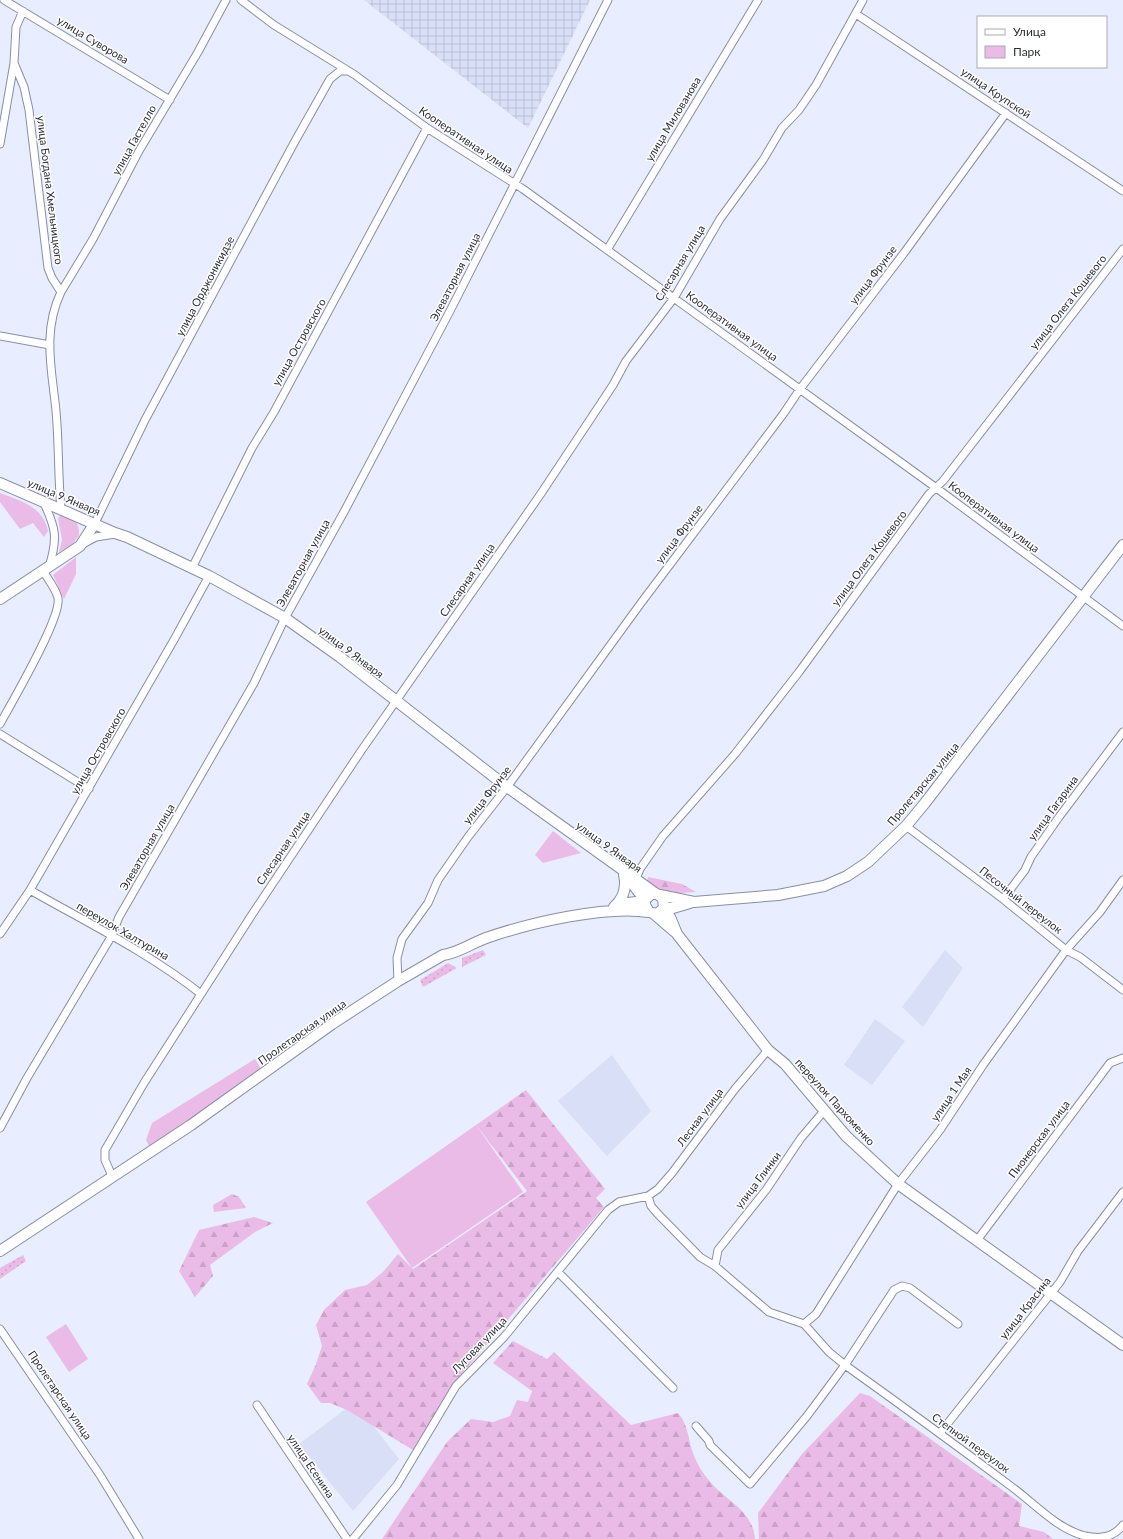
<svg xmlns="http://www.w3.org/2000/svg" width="1123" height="1539" font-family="Lato,sans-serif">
<defs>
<pattern id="industrial-grid" width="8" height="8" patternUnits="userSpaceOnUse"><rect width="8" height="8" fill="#d8dff6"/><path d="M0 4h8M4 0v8" fill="none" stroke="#bac0d4"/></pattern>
<pattern id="grass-dots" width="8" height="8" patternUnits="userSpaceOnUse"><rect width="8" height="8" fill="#ebbbe7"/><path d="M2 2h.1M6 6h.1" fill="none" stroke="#caa1c7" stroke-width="1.8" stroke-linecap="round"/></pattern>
<pattern id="forest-firs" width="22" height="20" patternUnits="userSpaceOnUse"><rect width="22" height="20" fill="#ebbbe7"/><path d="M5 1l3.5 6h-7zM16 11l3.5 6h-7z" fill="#caa1c7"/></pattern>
</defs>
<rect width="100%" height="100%" fill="#e8edff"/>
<path fill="#d8dff6" d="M945,950L963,968L923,1027L902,1007Z
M875,1019L905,1041L872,1085L844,1065Z
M612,1055L651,1111L607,1156L558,1101Z
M355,1402L399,1459L353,1511L299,1444Z"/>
<path fill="url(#industrial-grid)" d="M364,0H590L528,128Z"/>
<path fill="url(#grass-dots)" d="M483,950L486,955L462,967V958Z
M448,963L457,968L423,987L420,980Z
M23,1255L26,1261L0,1279V1268Z"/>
<path fill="url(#forest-firs)" d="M648,877L682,884L696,892C679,893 660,897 647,883Z
M526,1090L605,1189L596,1198L604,1207L453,1384L413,1450L347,1410L330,1403H321L307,1384L316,1364L322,1346L316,1325L324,1310L345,1290L367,1285L383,1272L398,1254L413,1269L527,1191L476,1125Z
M232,1194L239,1197L246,1208L214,1212L213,1205Z
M254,1217L273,1223L255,1232L210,1265L213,1276L195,1297L179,1271L199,1230Z
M513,1341L547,1359L554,1352L631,1425L678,1413C689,1425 688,1441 694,1456C697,1463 702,1472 707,1478C723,1500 753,1509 755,1539H382L447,1442L471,1419L493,1422L510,1416L517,1400L528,1402L532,1391L493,1363Z
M860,1393L870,1396L1022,1504L1019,1526L1044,1532L1053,1539H759L758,1513L802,1454Z"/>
<path fill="#ebbbe7" d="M0,493C20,501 43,506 48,531L44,537L33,523L20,529L0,502Z
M61,515C72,519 80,521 79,535L72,545L59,552L62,540L58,518Z
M76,557V574L64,599L53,575Z
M553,831L581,853L543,863L535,855Z
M255,1059L261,1069L151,1150L146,1140L152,1123Z
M476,1125L523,1192L412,1268L366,1202Z
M66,1324L88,1359L69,1372L46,1337Z"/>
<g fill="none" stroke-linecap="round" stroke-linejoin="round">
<g stroke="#898fa3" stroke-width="9">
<path id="street" d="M4,0L170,100
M241,0L274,25L355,75L427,128L523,189L935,487L1123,626
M856,14L1123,191
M14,63L24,87L29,110L48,268L52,278L61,292C42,332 52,370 56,411C59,444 58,476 61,509
M0,144L14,63L16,27L23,11
M607,250L758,0
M61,292L93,239L139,151L198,52L226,0
M0,336L50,345
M43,501C56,528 58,538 49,567
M95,523L145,420L294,143L330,79L340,71H347
M81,545L96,537L115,534
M192,568L252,448L274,412L427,128
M0,724C12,702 62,617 58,598C56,589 48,579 43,571
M0,734L89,789
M906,826L1003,899L1066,950L1080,957L1123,990
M635,881L640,869L663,836L735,754L799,672L929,494L943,481L1123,249
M30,890C88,923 149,953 201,994
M1003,899L1025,870L1031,857L1059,817L1123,732
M0,934L30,890L175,638L209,576
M398,981L397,958L402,939L428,903L438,880L468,837L507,787L641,603L784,413L800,389L904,253L1006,113
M0,1128L27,1078L111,937L119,917L254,683L285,618L345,510L450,311L608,0
M113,1178L105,1160V1150L144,1083L253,913L361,751L540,495L613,385L626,361L674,298L720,219L763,160L782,128L799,110L816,85L863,0
M648,1196L651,1206L657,1213L700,1257L715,1266L769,1312L804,1324L829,1352L845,1365L807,1416L750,1484L710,1445L709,1441L696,1426
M978,1239L1110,1063L1123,1058
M715,1266L718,1250L766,1190L801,1138L824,1111
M558,1272L673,1388
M804,1324L816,1314L898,1184L940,1130L983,1065L1066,950L1100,912L1123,880
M958,1324L910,1288L902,1286L894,1290L845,1365C901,1405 957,1446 1012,1487C1035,1504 1057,1529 1085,1536C1100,1539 1113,1538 1123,1525
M0,1329L100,1475L139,1539
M257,1405L347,1539
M940,1433L1060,1282L1078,1251L1123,1192
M353,1539L397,1485L456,1386L504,1337L608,1210L619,1202L648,1196L658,1189L672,1173L735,1089L768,1050"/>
</g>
<g stroke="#898fa3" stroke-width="12">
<path id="secondary" d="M0,483L115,533L127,537L209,576L285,618L340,657L507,787L655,893
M0,599L80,546L95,523
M630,881L645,900V905L649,912L657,914L664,908L663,898L657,894H651L645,900
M660,895L694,902L778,895L824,886L847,876L868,862L906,826L925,803L1123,545
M614,907C624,898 627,888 624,875
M614,908L628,903L645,901
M664,908L670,917L677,934L768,1050L785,1064L846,1136L898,1184L1123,1345
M664,908H673L690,903
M654,914L675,932
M0,1251L191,1125L332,1024L398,981L443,955C459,953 473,942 489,937C530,923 606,905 649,912"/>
</g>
<use href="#street" stroke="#fff" stroke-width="7"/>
<use href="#secondary" stroke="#fff" stroke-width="10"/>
</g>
<g text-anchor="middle" stroke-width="3" stroke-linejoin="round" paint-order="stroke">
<g font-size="11" fill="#2c2f37" stroke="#fff">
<text transform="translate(93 40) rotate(31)" y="4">улица Суворова</text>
<text transform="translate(996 93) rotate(34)" y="4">улица Крупской</text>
<text transform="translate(673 119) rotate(-59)" y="4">улица Милованова</text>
<text transform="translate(134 140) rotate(-61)" y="4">улица Гастелло</text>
<text transform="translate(466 140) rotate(34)" y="4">Кооперативная улица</text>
<text transform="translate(50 190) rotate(83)" y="4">улица Богдана Хмельницкого</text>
<text transform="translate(680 263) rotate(-59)" y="4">Слесарная улица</text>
<text transform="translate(873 275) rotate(-53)" y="4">улица Фрунзе</text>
<text transform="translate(455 277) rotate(-63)" y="4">Элеваторная улица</text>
<text transform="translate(205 286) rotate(-62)" y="4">улица Орджоникидзе</text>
<text transform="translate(1068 302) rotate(-52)" y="4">улица Олега Кошевого</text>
<text transform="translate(732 326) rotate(36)" y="4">Кооперативная улица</text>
<text transform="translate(299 342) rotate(-61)" y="4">улица Островского</text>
<text transform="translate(64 497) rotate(23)" y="4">улица 9 Января</text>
<text transform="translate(994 517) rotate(37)" y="4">Кооперативная улица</text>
<text transform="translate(679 534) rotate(-53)" y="4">улица Фрунзе</text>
<text transform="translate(869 558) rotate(-53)" y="4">улица Олега Кошевого</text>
<text transform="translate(303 563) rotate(-61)" y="4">Элеваторная улица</text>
<text transform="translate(467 580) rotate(-55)" y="4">Слесарная улица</text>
<text transform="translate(351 652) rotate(37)" y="4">улица 9 Января</text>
<text transform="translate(98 751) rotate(-60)" y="4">улица Островского</text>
<text transform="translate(923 784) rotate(-50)" y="4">Пролетарская улица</text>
<text transform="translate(487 795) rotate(-52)" y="4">улица Фрунзе</text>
<text transform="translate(1053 808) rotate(-54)" y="4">улица Гагарина</text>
<text transform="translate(147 847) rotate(-60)" y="4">Элеваторная улица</text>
<text transform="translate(609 847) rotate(36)" y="4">улица 9 Января</text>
<text transform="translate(283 848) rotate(-56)" y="4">Слесарная улица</text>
<text transform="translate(1021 900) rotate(38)" y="4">Песочный переулок</text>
<text transform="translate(123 931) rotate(30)" y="4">переулок Халтурина</text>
<text transform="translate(302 1032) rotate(-35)" y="4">Пролетарская улица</text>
<text transform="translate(951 1094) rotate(-56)" y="4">улица 1 Мая</text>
<text transform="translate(835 1102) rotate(48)" y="4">переулок Пархоменко</text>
<text transform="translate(700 1117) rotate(-53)" y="4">Лесная улица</text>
<text transform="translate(1039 1139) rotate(-53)" y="4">Пионерская улица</text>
<text transform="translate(758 1180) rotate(-53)" y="4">улица Глинки</text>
<text transform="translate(1025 1308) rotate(-52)" y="4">улица Красина</text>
<text transform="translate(479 1345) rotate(-46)" y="4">Луговая улица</text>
<text transform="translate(60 1395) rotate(56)" y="4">Пролетарская улица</text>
<text transform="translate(971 1443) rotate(36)" y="4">Степной переулок</text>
<text transform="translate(311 1466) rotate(56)" y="4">улица Есенина</text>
</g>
</g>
<rect x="977" y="16" width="130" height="52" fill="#ffffff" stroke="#abacaf"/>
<rect x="985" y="29" width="20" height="6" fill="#ffffff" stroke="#abacaf"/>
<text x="1013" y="36" font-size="12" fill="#2c2f37">Улица</text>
<rect x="985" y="46" width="20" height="12" fill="#ebbbe7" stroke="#abacaf"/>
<text x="1013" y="56" font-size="12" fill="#2c2f37">Парк</text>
</svg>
